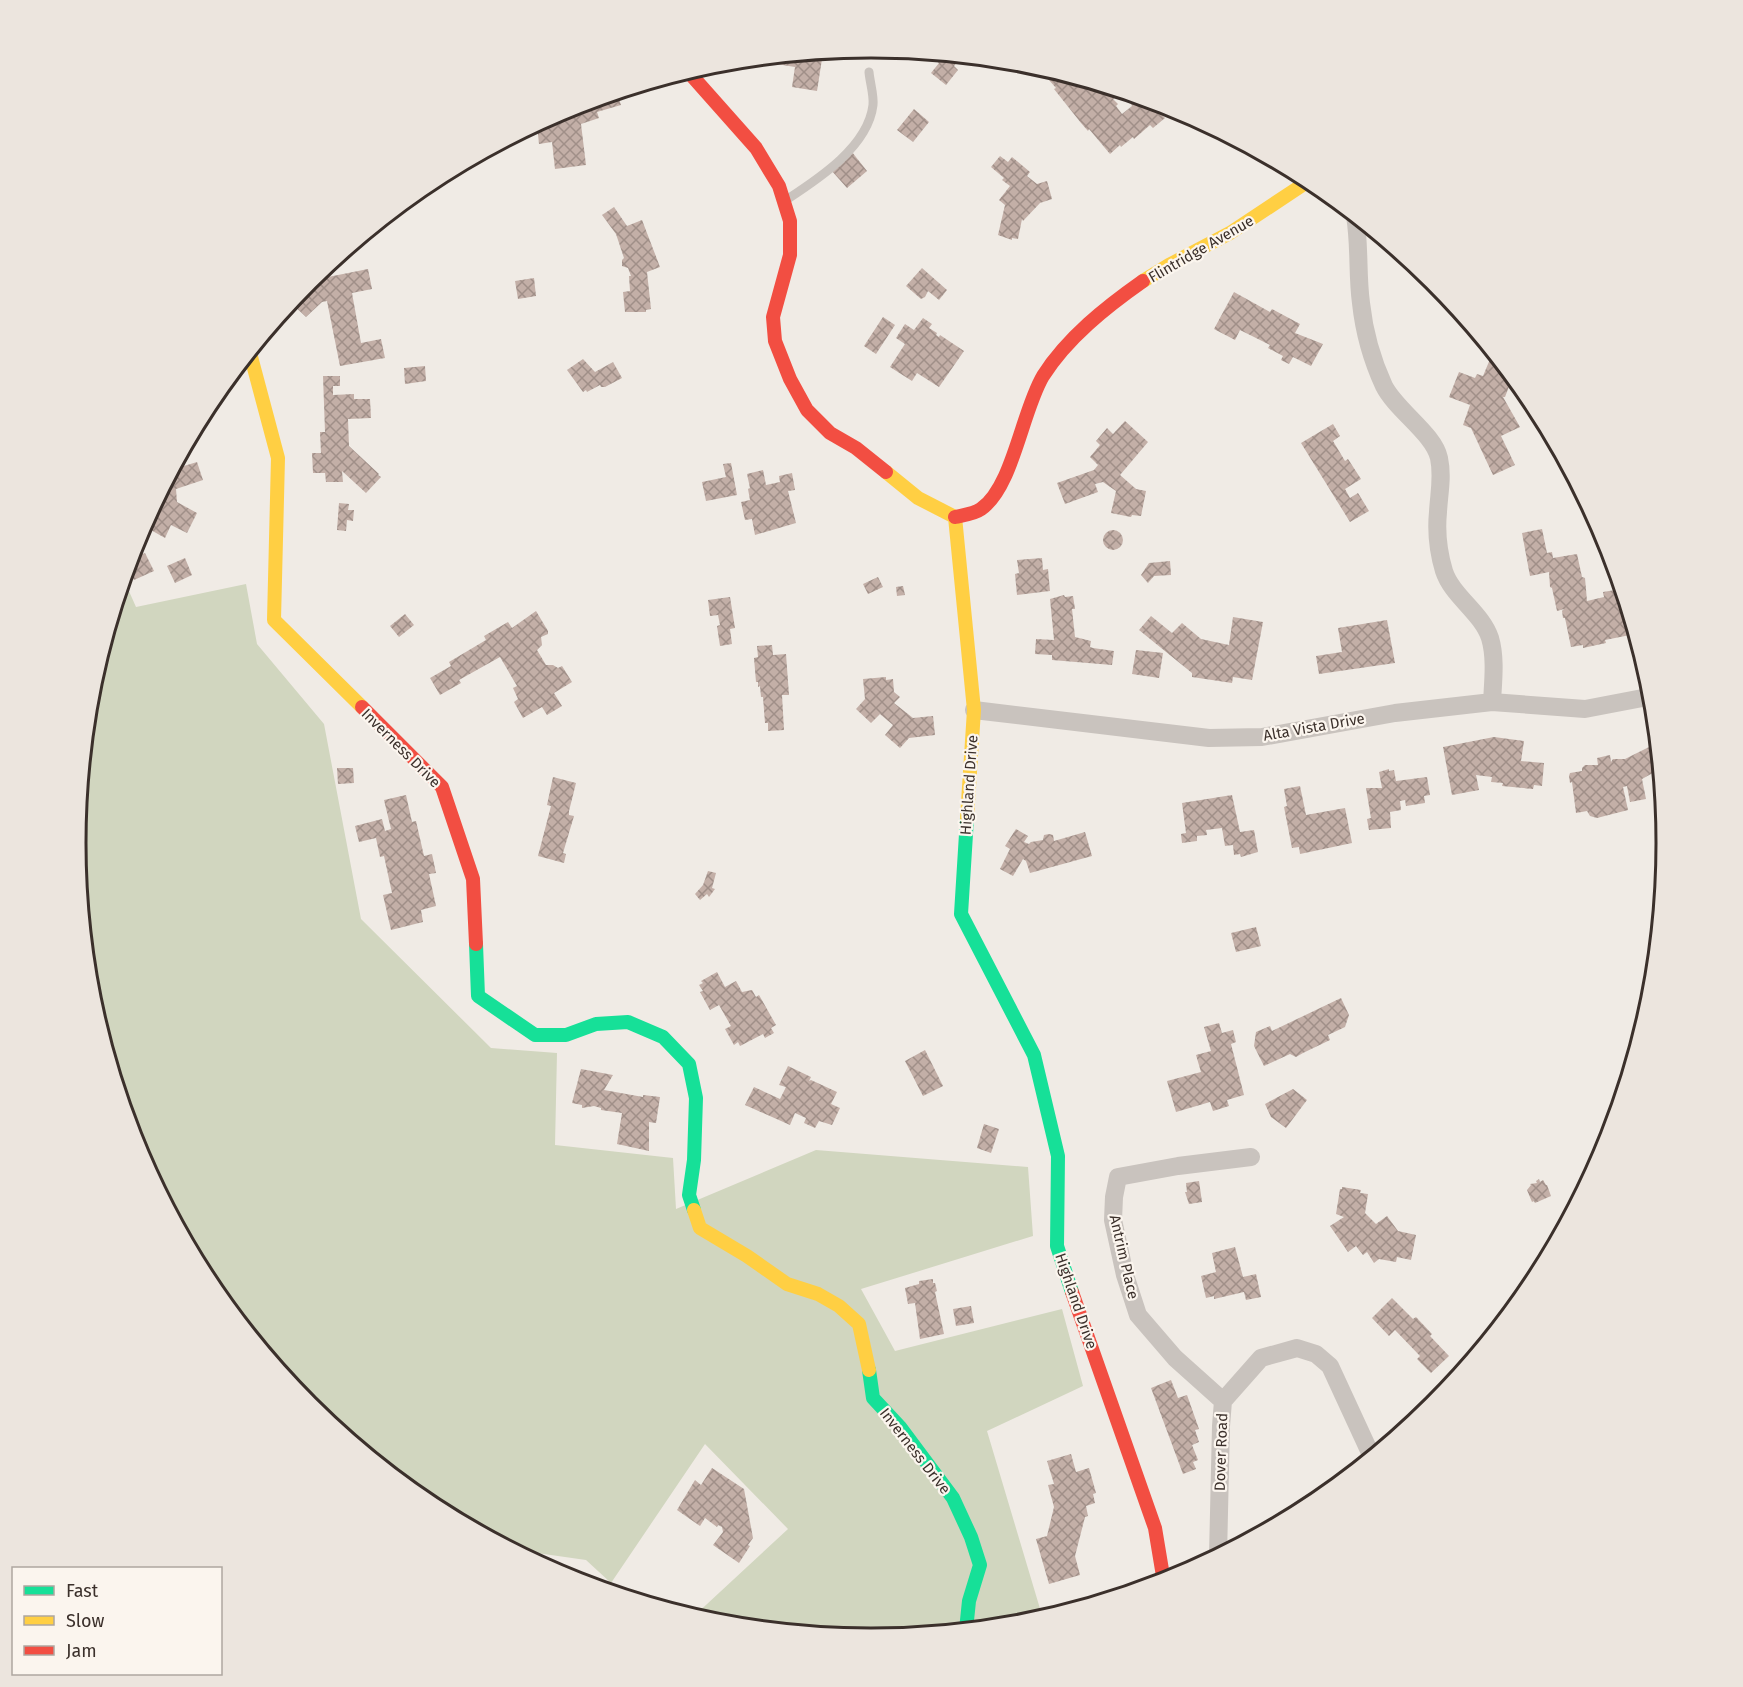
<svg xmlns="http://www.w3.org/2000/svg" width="1743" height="1687" font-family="'Fira Sans',sans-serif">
<defs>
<pattern id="building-cross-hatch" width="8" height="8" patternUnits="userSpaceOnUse" patternTransform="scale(1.5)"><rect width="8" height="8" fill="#c3afa7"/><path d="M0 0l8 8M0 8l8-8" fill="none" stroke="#a08f88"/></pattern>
</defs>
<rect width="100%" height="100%" fill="#f0ebe5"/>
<path fill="#d1d6bf" d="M124,580L136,607L246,584L257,644L324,724L361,919L491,1048L557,1053L555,1145L673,1158L676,1209L816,1150L1028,1167L1033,1236L861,1289L895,1351L1062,1309L1083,1386L987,1431L1041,1612L1040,1620L1026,1624L871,1639L716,1624L693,1617L788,1529L705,1444L611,1583L586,1560L523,1551L520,1553L429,1505L309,1406L210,1285L136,1148L91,998L76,843L91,688Z"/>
<path fill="url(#building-cross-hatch)" d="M926,53L961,57L954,66L958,70L946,85L931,73L939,63Z
M809,54L808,57L822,59L817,91L792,87L795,67L764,62L763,65L742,62Z
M1058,73L1106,87L1115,98L1113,99L1118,104L1116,106L1122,114L1132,106L1130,100L1132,95L1169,107L1161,114L1165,118L1153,128L1150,125L1134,139L1133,137L1121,147L1120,145L1110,154L1089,129L1088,131L1081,123L1054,89L1056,88L1049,80Z
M617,93L621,105L597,112L599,118L581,124L586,165L555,169L552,142L539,144L537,125L561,112L578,110L577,106Z
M914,109L929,122L913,142L897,130Z
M852,152L867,171L847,188L831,170Z
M1000,156L1008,162L1012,157L1030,172L1027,176L1037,184L1047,181L1052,199L1040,203L1023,221L1022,219L1018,239L1012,238V240L998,235L1005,205L999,200L1010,186L1002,180L1004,178L991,167Z
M614,207L627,226L642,220L660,267L647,272L651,309L646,310V312H625L623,292L630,291L629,276H631L628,268L622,266V260L624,258L616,234L602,215Z
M922,268L947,290L939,300L928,291L925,297L921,299L906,286Z
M368,269L372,289L352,293L361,343L381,339L385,358L340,366L327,301L322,302L306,317L291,303L309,281L311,282L313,280Z
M534,278L536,296L518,299L515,281Z
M1234,292L1270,312L1272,309L1300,324L1295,333L1323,344L1311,366L1293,357L1289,364L1281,360L1283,356L1268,348L1270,345L1240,330L1235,340L1214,329Z
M883,317L895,325L876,354L864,346Z
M923,318L932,324L929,328L937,333L936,335L939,337L940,335L964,351L939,387L917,373L912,381L890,367L905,344L896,338L905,324L914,330Z
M1493,352L1515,380L1513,385L1510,384L1505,397H1503L1520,427L1501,436L1515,465L1493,475L1471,428L1463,425L1470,405L1449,397L1459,372L1475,378L1477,374L1483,376Z
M583,359L595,372L613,362L622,378L605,387H601L600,385L587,392L586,390L583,392L567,370Z
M425,366L426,381L405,384L404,368Z
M323,376H340V386H333V395L354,394V399H370L371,418L348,419L349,446L379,474L378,475L381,477L366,493L342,471L343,482H326L325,473H313L312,453H321L320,432H325Z
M1125,421L1148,442L1120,475L1136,489L1146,491L1141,516L1132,515L1131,517L1111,513L1116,491L1103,482L1095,484L1098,492L1065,504L1057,483L1094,470L1098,465L1090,457L1100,445L1096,441L1107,428L1113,434Z
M1333,424L1340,436L1333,441L1345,461L1348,459L1361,479L1345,489L1350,498L1358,493L1369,511L1350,522L1301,443Z
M197,462L203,480L176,489L177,502L197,513L187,533L171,525L165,538L149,529L157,513L156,502L174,469Z
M731,463L737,495L706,501L702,482L726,477L723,464Z
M763,470L766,485L780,482L779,476L792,473L795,490L788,491L796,523L755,535L752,519L745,520L741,502L750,500L748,489L750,488L747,474Z
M339,503L349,504L348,510H354L353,521L347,520L346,531L337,530Z
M1542,529L1547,553L1552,552L1553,558L1577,554L1582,577L1585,578L1587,601L1604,597L1603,592L1621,589L1630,635L1605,640L1606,643L1583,648V645L1571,647L1565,618H1563L1562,611L1564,609L1557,611L1552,588L1550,587L1549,572L1530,576L1522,533Z
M1103 540a10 10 0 1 1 20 0a10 10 0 1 1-20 0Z
M145,553L154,571L134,580L128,568L130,559Z
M185,558L192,575L175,583L167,566Z
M1042,558L1043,570L1048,569L1050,591L1017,595L1015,574L1019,573L1017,560Z
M1170,561L1171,575L1154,576L1148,583L1141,575L1149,563Z
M878,577L883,587L868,594L863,584Z
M903,586L905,595L897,596L896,587Z
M1064,595L1065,597L1073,596L1075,609H1072L1075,637L1091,641L1090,647L1093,648L1114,651L1112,665L1052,660V655L1035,654L1036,639L1054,640L1050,599Z
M730,597L735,628L730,629L732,644L720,646L717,626L720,625L718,615L710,616L708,600Z
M536,611L548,631V634L541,637L542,645L537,650L546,665H553L558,668L562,666L572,682L554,693L562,706L547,715L542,707L523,718L514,702L518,699L513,688L517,686L500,657L459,680L461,683L440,695L430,678L451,666L449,662L486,640L484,636L508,622L512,628Z
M405,614L414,625L399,637L390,626Z
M1151,616L1172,633L1182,623L1201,639L1229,645L1233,617L1263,622L1252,680L1233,677L1232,683L1192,677V673L1139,630Z
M1387,620L1395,663L1319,674L1316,656L1342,652L1338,628Z
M772,645L773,655L786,654L789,695H782L784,730L768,731V723H765L763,697H761L760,686L758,687V682H756L754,658L758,657L757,646Z
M1136,650L1163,653L1159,678L1132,674Z
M886,677V680L893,679L894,692L900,697L894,703L913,718L933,716L935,735L909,738L900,748L885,735L893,725L880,714L871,723L856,709L865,699L863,679Z
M1494,737L1524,741L1521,761L1544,763L1542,786L1534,785L1533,789L1502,786L1503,783L1491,782L1492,777L1476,775L1479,790L1452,795L1443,747Z
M1649,747L1660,769L1642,779L1646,799L1630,802L1627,786L1623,787L1628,810L1597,818L1590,816L1587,811L1576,813L1572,782L1570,783L1569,776L1570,773L1582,771V768L1585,765H1598L1597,758L1610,755L1611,762L1613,759H1625Z
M337,768H353L354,783L338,784Z
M1389,769V771L1394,770L1396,781L1427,777L1430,795L1424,796L1425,803L1406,806L1405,800L1400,801L1401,810L1390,812L1391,828L1369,830L1367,819L1371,818L1366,788H1382L1379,772Z
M553,777L576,783L569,811V815L574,816L563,853L566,854L564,863L538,856L551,806L547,805Z
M1300,786L1306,815L1345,808L1352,843L1300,854L1299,847L1292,848L1284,807L1287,806L1284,789Z
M406,795L412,822L416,821L424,856L432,854L436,873L429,874L436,906L421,910L423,922L391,930L383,895L392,893L384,856L380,857L376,838L359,842L355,826L382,819L385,831L391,829L384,800Z
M1232,795L1240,832L1254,830L1258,852L1241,857L1240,854L1234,855L1233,845L1225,846L1222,828L1206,830L1207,835L1197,836V841L1182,843L1181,834L1186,833L1182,803Z
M1016,829L1028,836L1024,842L1029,844L1031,842L1043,840L1044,835L1049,834L1053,835L1054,841L1085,832L1092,856L1030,873L1026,861L1023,859L1013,876L1000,869L1010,849L1005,846Z
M708,871L716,873L712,888L715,889L709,897L707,894L700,900L695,894L703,885Z
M1256,927L1261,946L1236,952L1231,933Z
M717,972L725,987L736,981L742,992L752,990L756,997L759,995L776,1025L771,1028L774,1033L765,1038L763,1034L740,1046L738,1042L734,1045L725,1029L731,1026L719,1005L710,1010L700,992L703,991L699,985L703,983L701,981Z
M1341,998L1349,1015L1345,1027L1328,1035L1330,1040L1303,1053L1296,1057L1290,1054L1264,1066L1254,1046L1256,1032L1270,1026L1272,1031Z
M1219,1023L1222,1033L1233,1030L1236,1042L1231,1044L1244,1095L1227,1100L1229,1106L1213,1111L1210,1102L1176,1112L1167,1081L1201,1072L1196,1055L1211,1051L1204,1027Z
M925,1050L943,1086L923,1096L905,1061Z
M788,1066L811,1077L809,1081L811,1080L837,1092L831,1104L840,1108L832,1125L819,1121L815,1128L804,1123L806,1118L795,1113L790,1125L745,1105L754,1087L780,1099L786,1087L779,1085Z
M581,1069L613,1075L604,1090L643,1097V1095L660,1097L656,1123L649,1122V1151L617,1144L622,1113L601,1110V1108L594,1106L582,1108V1105L572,1103Z
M1293,1089L1307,1100L1286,1128L1271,1117L1265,1104Z
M984,1124L999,1129L991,1153L977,1148Z
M1539,1179L1540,1182L1543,1180L1546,1185H1547L1551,1196L1535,1203L1534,1201L1532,1202L1527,1190L1531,1185L1530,1184L1537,1183L1536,1181Z
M1199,1181L1202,1202L1189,1204L1185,1192H1187L1186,1183Z
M1342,1187L1361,1190L1360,1193L1368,1194L1365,1213L1376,1224L1387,1216L1398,1231L1416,1235L1411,1260L1397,1257L1396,1262L1379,1259L1374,1263L1367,1252L1363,1255L1356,1246L1348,1252L1330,1226L1344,1217L1336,1214L1340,1189H1342Z
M1235,1247L1243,1277L1256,1274L1261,1297L1246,1300L1244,1292L1214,1299V1296L1206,1298L1201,1276L1216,1272L1212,1253Z
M933,1279V1283H935L937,1291L935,1292L944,1334L920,1339L915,1303L908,1304L905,1288L919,1284V1281Z
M1392,1298L1413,1319L1416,1317L1432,1334L1430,1336L1449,1356L1431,1373L1417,1359L1420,1356L1395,1330L1389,1336L1372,1318Z
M971,1306L974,1323L956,1326L953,1309Z
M1171,1380L1178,1398L1187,1395L1199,1429L1195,1430L1199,1442L1192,1445L1198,1460L1193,1462L1196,1469L1183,1474L1151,1388Z
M1071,1454L1076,1472L1089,1468L1096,1493L1093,1494L1095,1503L1086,1506L1088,1516L1085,1517L1075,1556L1080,1575L1049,1584L1036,1539L1047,1536L1054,1507L1048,1485L1054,1484L1047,1461Z
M712,1468L744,1489L753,1538L748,1545L750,1546L739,1563L713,1545L723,1532L722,1527L718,1525L717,1527L705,1518L700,1526L677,1510L695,1480L701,1485Z"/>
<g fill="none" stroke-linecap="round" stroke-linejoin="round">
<path stroke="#c9c3be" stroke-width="9" d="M786,200C818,179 868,147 873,105C874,95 870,83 869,72"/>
<path stroke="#c9c3be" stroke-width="18" d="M1355,216C1360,245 1357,274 1361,303C1364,331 1372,360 1384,386C1396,410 1434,434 1439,458C1443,477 1439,493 1438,512C1436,532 1438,551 1444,571C1452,596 1482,613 1490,638C1496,658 1493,682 1492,702
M974,710L1209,738L1262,737L1395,713L1492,702L1585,709L1653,696
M1223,1401L1175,1358L1138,1315L1125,1275L1113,1220L1114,1197L1118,1177L1178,1166L1251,1157
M1218,1556L1221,1426L1223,1401L1261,1358L1297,1348L1316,1354L1330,1366L1372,1457"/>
<path stroke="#16e098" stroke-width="14" d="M967,818L961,914L1034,1055L1058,1156L1057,1246L1072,1292
M476,944L478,996L535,1035H566L596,1024L628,1022L663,1037L689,1064L696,1098L694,1160L689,1195L694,1210
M869,1370L873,1398L900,1427L953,1498L971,1537L980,1565L969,1601L966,1630"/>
<path stroke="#ffcf43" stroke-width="14" d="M1143,281L1169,265L1230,233L1310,180
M250,353L278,458L274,620L362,707
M886,472L918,498L955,517L974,710L967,818
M694,1210L700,1228L747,1256L787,1284L818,1294L839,1306L859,1324L869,1370"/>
<path stroke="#f24e42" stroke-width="14" d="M691,71L693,77L756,148L779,186L790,221V255L773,317L775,341L790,379L807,410L830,433L856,448L886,472
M955,517C964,515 974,514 981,509C1013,487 1022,411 1043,376C1067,338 1106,307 1143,281
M362,707L442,787L473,879L476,944
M1072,1292L1155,1528L1164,1582"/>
</g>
<g text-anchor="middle" stroke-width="4.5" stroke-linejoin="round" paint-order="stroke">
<g font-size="15" fill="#3b302b" stroke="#fbf5ee">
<text transform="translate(1201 249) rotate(-30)" y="5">Flintridge Avenue</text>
<text transform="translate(1314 727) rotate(-10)" y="5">Alta Vista Drive</text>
<text transform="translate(401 748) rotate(45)" y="5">Inverness Drive</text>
<text transform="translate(969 785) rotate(-86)" y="5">Highland Drive</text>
<text transform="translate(1124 1257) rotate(77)" y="5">Antrim Place</text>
<text transform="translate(1076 1301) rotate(71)" y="5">Highland Drive</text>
<text transform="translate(915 1451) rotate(52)" y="5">Inverness Drive</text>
<text transform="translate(1221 1452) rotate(-88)" y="5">Dover Road</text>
</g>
</g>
<path d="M0 0H1743V1687H0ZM86 843a785 785 0 1 1 1570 0a785 785 0 1 1-1570 0Z" fill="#ece5de" fill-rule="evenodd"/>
<path fill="none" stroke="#3b302b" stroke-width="3" d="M86 843a785 785 0 1 1 1570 0a785 785 0 1 1-1570 0Z"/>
<rect x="12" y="1567" width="210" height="108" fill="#fbf5ee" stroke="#aea6a0" stroke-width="1.5"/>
<rect x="24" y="1586" width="30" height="9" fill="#16e098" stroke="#aea6a0" stroke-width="1.5"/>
<text x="66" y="1597" font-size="18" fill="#3b302b">Fast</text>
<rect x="24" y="1616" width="30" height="9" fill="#ffcf43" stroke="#aea6a0" stroke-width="1.5"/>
<text x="66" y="1627" font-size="18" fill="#3b302b">Slow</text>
<rect x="24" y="1646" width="30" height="9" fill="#f24e42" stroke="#aea6a0" stroke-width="1.5"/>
<text x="66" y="1657" font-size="18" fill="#3b302b">Jam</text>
</svg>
